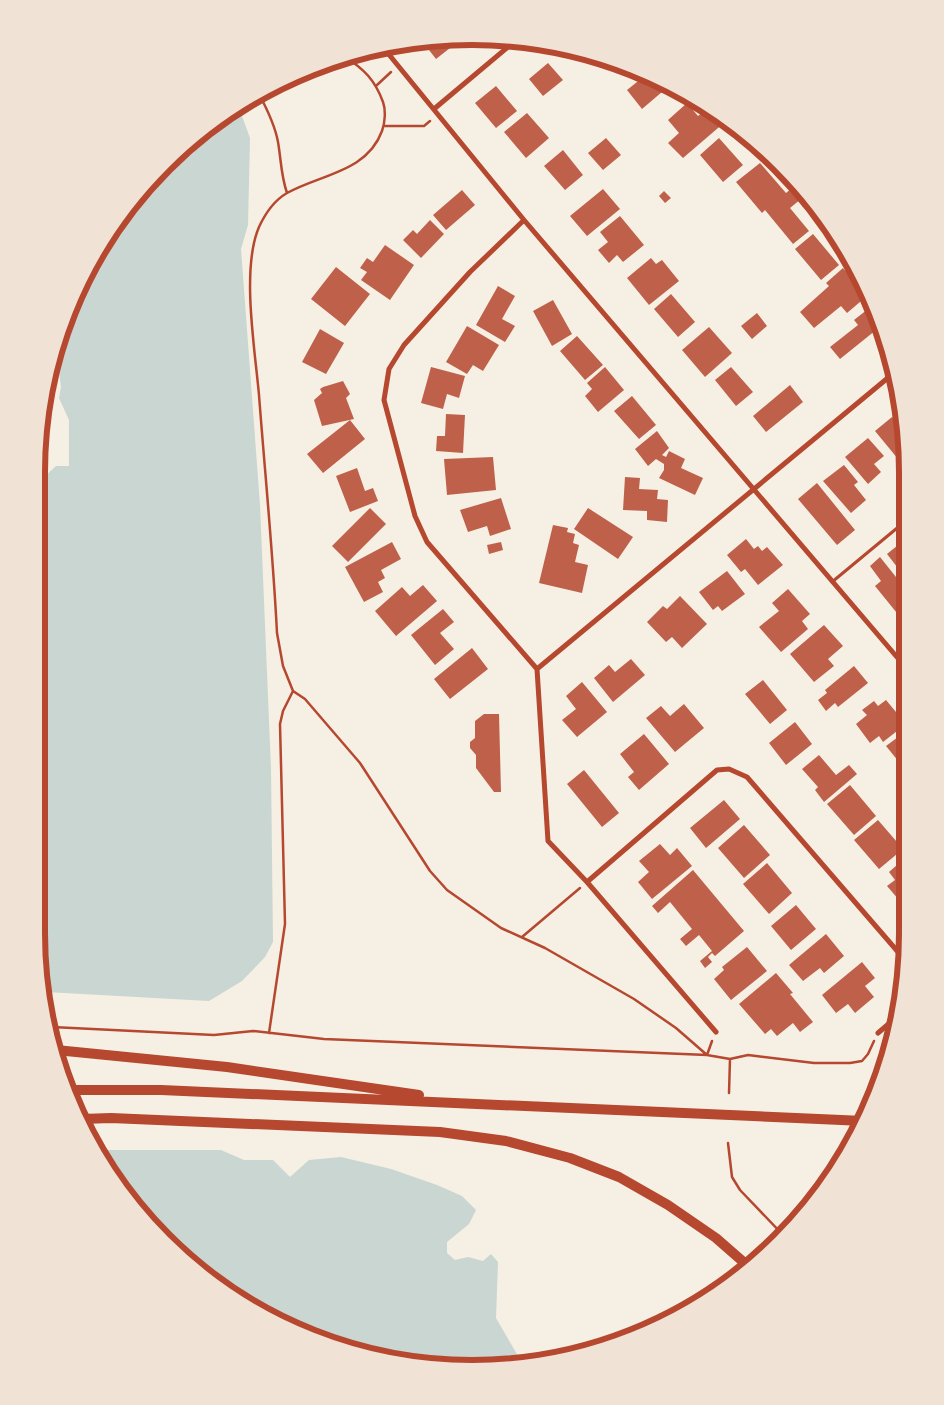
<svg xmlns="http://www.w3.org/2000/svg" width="944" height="1405" font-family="'PT Sans',sans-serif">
<rect width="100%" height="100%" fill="#f6efe4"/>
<path fill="#c9d6d2" d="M238,105L250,138L248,225L241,249L260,505L271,769L273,942L265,957L242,981L209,1001L46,992L36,933V475L43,478L56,466H69V420L59,398L61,387L59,372L51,368L81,279L164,164Z
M104,1150H221L244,1160H273L290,1177L309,1160L341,1157L391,1169L437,1185L462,1196L476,1210L469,1224L447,1242V1253L455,1260L468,1257L483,1261L491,1254L498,1262L496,1318L522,1363L443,1368L306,1336L207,1279L110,1175L98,1152Z"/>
<path fill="#bf614a" d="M464,37L436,59L422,41Z
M548,63L563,80L543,96L529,79Z
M622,64L638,69L644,72L634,80Z
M647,74L669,86L642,109L627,90Z
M496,86L517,111L496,128L475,103Z
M687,103L698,116L709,107L725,122L683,158L668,143L679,133L668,120Z
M527,113L549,138L526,158L504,132Z
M606,138L621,155L603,170L588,153Z
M719,138L743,165L723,182L700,155Z
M563,150L583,175L565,190L544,166Z
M760,163L786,193L792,188L801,199L790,208L809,231L793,244L765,210L762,213L736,182Z
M603,189L620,209L587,236L570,216Z
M462,190L475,205L446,230L433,215Z
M664,191L671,198L665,203L659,196Z
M620,216L644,245L623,262L617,255L609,263L598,250L608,242L600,232Z
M430,220L444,234L421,258L403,240L413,230L417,234Z
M813,234L839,265L821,280L795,249Z
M385,245L414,265L390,300L361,280L367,272L360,268L367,258L373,262Z
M651,258L656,264L662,260L679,281L649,305L627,278Z
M336,267L370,294L345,326L311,299Z
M843,268L867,296L847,313L841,306L814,328L800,312L829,286L826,283Z
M498,286L515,296L502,319L515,326L505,342L476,325Z
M671,294L695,322L678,337L654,309Z
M553,300L572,334L552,346L533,311Z
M868,309L881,326L840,359L830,347L858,325L854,320Z
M757,313L767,326L752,339L741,326Z
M467,326L499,345L483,371L473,365L467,374L446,362Z
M709,327L732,353L705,377L682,350Z
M320,329L344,343L326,374L302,362Z
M577,336L603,365L585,380L560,351Z
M431,367L465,376L459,398L447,394L443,409L421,403Z
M605,367L624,390L598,412L585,396L592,389L587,383Z
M731,367L753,392L736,406L715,380Z
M343,381L350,394L346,398L354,419L322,426L314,400L322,393L320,389L323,387Z
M790,385L803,402L766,432L753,416Z
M632,396L656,425L639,439L614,411Z
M446,414L465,415L463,453L436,451L437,436H445Z
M892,417L904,432L907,462L903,465L875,431Z
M350,420L365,439L323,473L307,454Z
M657,431L669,448L662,455L666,457L669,451L685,459L681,468L703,478L695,495L659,478L664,470V464L656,459L648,466L635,449Z
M868,438L884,456L874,464L881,472L868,484L845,457Z
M493,457L496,490L447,495L444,459Z
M844,465L858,482L854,485L866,500L851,513L823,481Z
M357,468L365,491L373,488L378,501L350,512L336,476Z
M625,477L640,478L639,489L658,490L657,499L668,500L667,522L647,520V511L623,510Z
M817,483L855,530L837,545L798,499Z
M501,498L511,529L490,536L487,526L468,532L460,510Z
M370,508L386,524L348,562L332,546Z
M588,508L633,537L618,559L574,529Z
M553,525L568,528L567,532L575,534L573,543L579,545L575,562L588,565L582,593L539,583Z
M908,537V566L901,572L887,554Z
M746,539L754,549L758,546L762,551L767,547L783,565L758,585L745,569L741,572L727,555Z
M392,542L401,559L381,570L385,578L378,582L383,592L364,602L345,567Z
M501,542L503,550L489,554L487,545Z
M880,557L908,592V620L905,623L875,586L881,581L870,566Z
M727,571L745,594L722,611L718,606L713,610L699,592Z
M423,585L437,601L396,636L375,611L402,587L410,596Z
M788,589L810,614L802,621L808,629L781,652L759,627L779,611L772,603Z
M680,596L707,624L682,648L672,637L666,642L647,622L663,606L667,609Z
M443,609L454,622L440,633L454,649L435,665L411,635Z
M824,625L843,646L828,659L834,666L814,682L790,654Z
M472,648L488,669L450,699L434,679Z
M631,659L645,675L613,702L594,678L609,665L615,672Z
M854,666L868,683L838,707L835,703L826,711L818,700L827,693L825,690Z
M763,680L787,710L770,724L745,694Z
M582,682L607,712L577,737L562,720L576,709L566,696Z
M886,700L906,724L883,742L879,736L870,743L856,724L867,715L862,710L874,701L878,706Z
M684,704L704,728L675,752L646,718L661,706L670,716Z
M484,714H499L501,792H494L476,768V755L470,748V742L475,738V721Z
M795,722L812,744L786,765L769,743Z
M906,731L908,734V773L886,746Z
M644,734L669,764L639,790L628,777L634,772L620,754Z
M819,755L836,775L849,765L857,774L824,802L815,790L818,787L802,769Z
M584,770L619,813L602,827L567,784Z
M850,785L876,816L854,835L827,804Z
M724,800L740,819L706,848L690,828Z
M878,820L903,849L879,869L854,840Z
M744,825L770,855L744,878L718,848Z
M660,844L670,855L677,848L692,866L652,899L638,882L649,872L639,861Z
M905,858L908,862V893L899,900L887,886L895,880L889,872Z
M767,863L792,893L769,914L743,884Z
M693,870L744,931L715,956L712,953L708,957L712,962L705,968L700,961L712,951L699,935L686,946L680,939L692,929L670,902L658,913L652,906Z
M796,905L816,929L791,950L771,926Z
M826,934L844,956L824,973L820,968L803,981L789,965Z
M747,947L767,971L731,1000L714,979L724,970L722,967Z
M862,962L875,978L865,986L874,997L855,1013L848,1004L836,1013L822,995Z
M776,973L793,993L790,994L813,1022L800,1032L793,1023L777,1036L771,1029L765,1034L739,1004Z"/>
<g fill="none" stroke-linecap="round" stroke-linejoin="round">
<path stroke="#b5482f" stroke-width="2.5" d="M345,57C364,69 375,80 383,102C386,110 385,123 382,131C367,172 321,174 287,193C275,200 265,214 259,227C241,269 255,349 259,395C265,474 273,553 277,633L283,666L293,691L305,699L360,763L430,871L447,890L501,928L545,948L634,999L676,1028L707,1055L730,1059L729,1093
M377,85L391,72
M259,94C267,109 275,125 278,142C281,159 281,176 287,193
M384,126H424L430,121
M522,937L580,888
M52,1027L214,1035L253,1031L324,1039L707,1055L712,1041
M269,1033L285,924L280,724L283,711L293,691
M730,1059L748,1055L814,1063H850L862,1061L868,1054L874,1041
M728,1143L732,1177L740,1190L784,1236"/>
<path stroke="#b5482f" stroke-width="3" d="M832,582L908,519"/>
<path stroke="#b5482f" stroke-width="5" d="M382,46L524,220L908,670
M434,109L515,41
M524,220L470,272L404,345L389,369L384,400L415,516L427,542L537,669
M537,669L895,372
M537,669L548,841L587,882L716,1032
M587,882L717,770L729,769L747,777L905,960
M878,1033L900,1014"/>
<path stroke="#b5482f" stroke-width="10" d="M56,1050L227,1067L419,1095
M68,1090H161L864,1121
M82,1119L111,1118L440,1132L506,1141L570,1158L619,1177L668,1205L716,1238L748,1266"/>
</g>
<path d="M0 0H944V1405H0ZM472 45H472A427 427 0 0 1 899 472V933A427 427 0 0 1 472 1360H472A427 427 0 0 1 45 933V472A427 427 0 0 1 472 45Z" fill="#f1e2d6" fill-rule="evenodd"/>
<path fill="none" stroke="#b5482f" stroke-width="6" d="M472 45H472A427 427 0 0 1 899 472V933A427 427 0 0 1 472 1360H472A427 427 0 0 1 45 933V472A427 427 0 0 1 472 45Z"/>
</svg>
